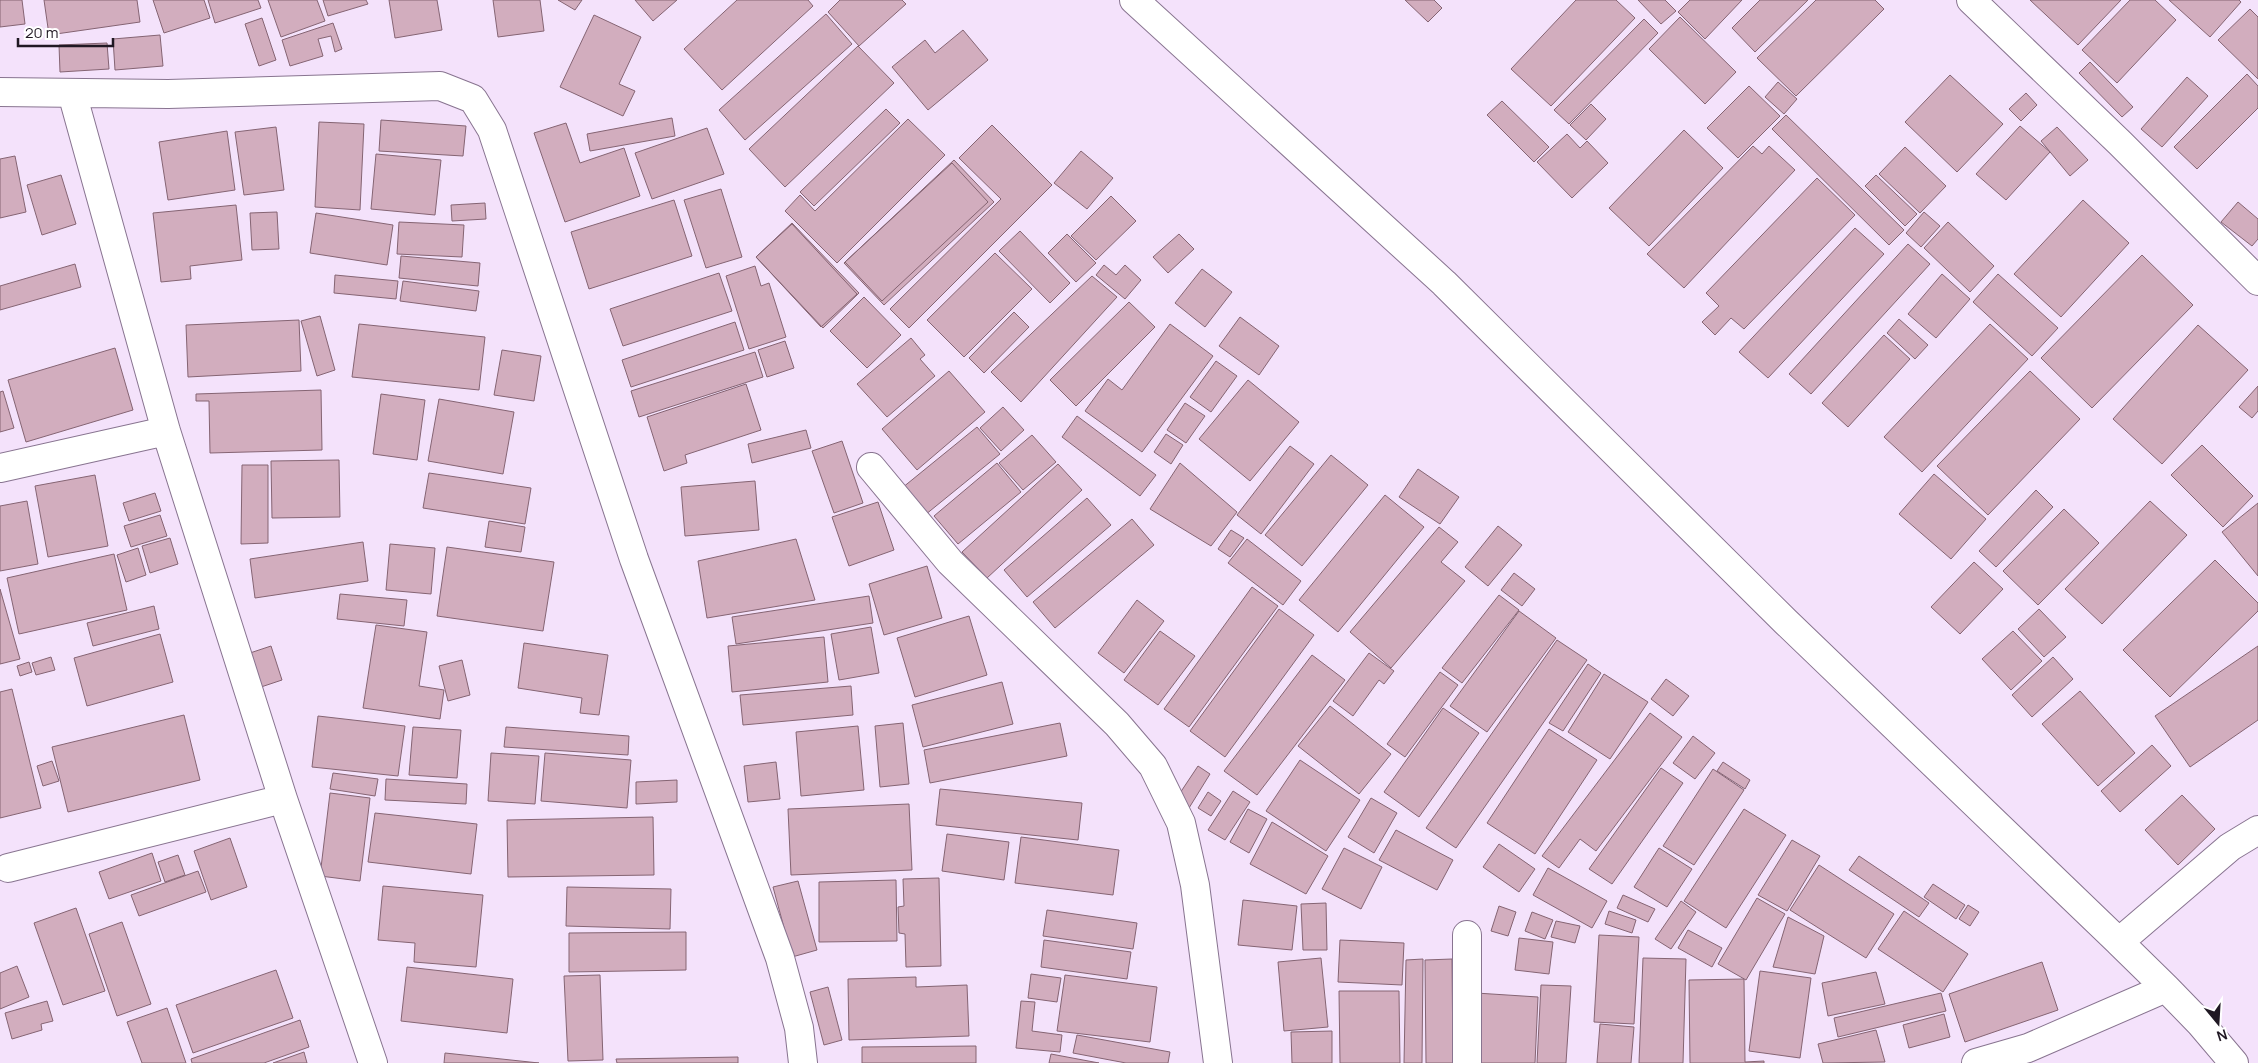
<svg xmlns="http://www.w3.org/2000/svg" width="2258" height="1063" font-family="Manrope,sans-serif">
<rect width="100%" height="100%" fill="#f4e2fb"/>
<path fill="#d2adbe" stroke="#856473" d="M0,0H22L25,24L0,27Z
M44,0H137L140,22L49,35Z
M153,0H204L210,18L164,33Z
M208,0H258L261,8L215,23Z
M268,0H317L325,21L281,37Z
M323,0H366L368,4L328,16Z
M389,0H437L442,30L395,38Z
M493,0H540L544,31L498,37Z
M558,0H582L575,10Z
M635,0H677L653,21Z
M737,0H808L813,6L722,90L684,49Z
M840,0H902L906,4L859,46L828,12Z
M1405,0H1434L1442,8L1428,22Z
M1576,0H1616L1635,18L1551,106L1511,69Z
M1638,0H1665L1676,11L1661,24Z
M1690,0H1742L1705,39L1678,12Z
M1760,0H1808L1755,52L1732,28Z
M1816,0H1875L1884,9L1796,96L1757,58Z
M2030,0H2121L2078,45Z
M2130,0H2155L2176,20L2117,83L2082,50Z
M2169,0H2239L2241,2L2210,37Z
M2250,9L2258,17V79L2218,40Z
M826,14L852,44L745,140L719,110Z
M594,15L641,37L619,84L635,91L623,116L560,87Z
M1680,17L1736,72L1705,104L1649,49Z
M262,18L276,60L259,66L245,24Z
M1644,19L1658,33L1569,124L1554,110Z
M333,23L342,49L335,52L331,36L318,39L323,56L290,66L282,40Z
M963,30L988,60L928,110L892,67L925,40L935,53Z
M160,35L163,66L115,70L113,39Z
M107,43L109,69L60,72L59,45Z
M858,46L894,83L785,187L749,149Z
M2090,62L2133,107L2122,117L2079,73Z
M2247,74L2258,86V108L2197,169L2174,147Z
M1950,75L2003,124L1957,172L1905,122Z
M2187,77L2208,96L2162,147L2141,129Z
M1778,82L1797,99L1784,114L1765,97Z
M1749,86L1780,116L1738,158L1707,128Z
M2026,93L2037,105L2021,121L2009,109Z
M1502,101L1549,147L1534,162L1487,115Z
M1591,104L1606,119L1586,140L1570,125Z
M886,109L900,123L814,206L800,192Z
M1786,115L1904,230L1889,245L1772,129Z
M672,118L675,136L590,151L587,134Z
M908,119L945,155L837,263L785,211L800,195L815,211Z
M381,120L466,126L463,156L379,151Z
M319,122L364,124L360,210L315,207Z
M566,123L580,163L624,148L640,196L565,222L534,133Z
M992,125L1052,185L909,328L890,309L1001,199L959,158Z
M2020,126L2050,152L2006,200L1976,174Z
M276,127L284,190L244,195L235,132Z
M2057,127L2088,160L2070,176L2041,141Z
M707,128L724,174L652,199L635,153Z
M1684,130L1723,168L1649,246L1609,208Z
M227,131L235,190L168,200L159,142Z
M1567,134L1580,148L1587,141L1608,163L1572,198L1537,162Z
M1753,146L1762,154L1769,146L1795,170L1684,288L1647,254Z
M1905,147L1946,186L1920,213L1879,174Z
M1081,151L1113,178L1087,209L1054,183Z
M376,154L441,160L435,215L371,209Z
M15,156L26,212L0,218V159Z
M954,160L994,202L884,305L844,263Z
M952,163L988,202L882,301L845,262Z
M61,175L76,224L42,235L27,185Z
M1876,175L1917,214L1905,226L1865,186Z
M1817,178L1855,215L1744,329L1731,318L1715,335L1702,322L1719,306L1706,293Z
M721,189L742,257L706,268L684,200Z
M1111,196L1136,221L1096,260L1071,236Z
M674,200L692,256L589,289L571,232Z
M2083,200L2129,243L2061,317L2014,274Z
M2238,202L2258,219V239L2252,246L2221,222Z
M485,203L486,219L452,221L451,205Z
M236,205L242,260L190,266L191,279L161,282L153,213Z
M277,212L279,249L252,250L250,213Z
M1924,212L1940,226L1921,247L1906,233Z
M316,213L393,225L387,265L310,253Z
M399,222L464,225L462,257L397,254Z
M1948,222L1994,266L1970,292L1924,248Z
M792,223L859,293L823,328L756,257Z
M792,224L857,294L821,327L756,257Z
M1855,228L1884,254L1768,378L1739,352Z
M1020,231L1070,283L1050,303L999,251Z
M1067,234L1096,263L1076,282L1048,253Z
M1179,234L1194,249L1168,273L1153,257Z
M1908,244L1930,264L1811,394L1789,374Z
M995,253L1032,289L964,357L927,320Z
M2142,255L2193,305L2092,408L2041,358Z
M401,256L480,263L478,286L399,278Z
M75,264L81,287L0,310V286Z
M1104,265L1116,275L1125,265L1141,280L1125,299L1096,275Z
M755,266L761,286L769,283L786,337L749,349L726,276Z
M1202,269L1232,292L1205,327L1175,303Z
M719,273L732,311L623,346L610,309Z
M1942,274L1970,299L1936,338L1908,314Z
M1998,274L2058,328L2032,356L1973,302Z
M335,275L398,281L396,299L334,293Z
M1092,276L1117,297L1021,402L991,372Z
M403,281L479,291L476,311L400,301Z
M864,297L901,335L867,368L830,331Z
M1129,302L1155,327L1076,406L1050,380Z
M1014,312L1029,327L984,373L969,358Z
M320,316L335,370L317,376L301,321Z
M1240,317L1279,346L1259,375L1219,346Z
M1899,319L1928,345L1915,359L1887,333Z
M299,320L301,371L188,377L186,325Z
M735,322L744,350L631,387L622,360Z
M359,324L485,337L479,390L352,377Z
M1170,324L1213,356L1142,452L1085,411L1108,379L1122,390Z
M1990,324L2028,359L1922,472L1884,437Z
M2198,325L2248,370L2162,464L2113,419Z
M1884,335L1910,359L1848,427L1822,403Z
M911,338L925,355L920,359L935,376L887,417L857,384Z
M785,341L794,368L767,377L758,350Z
M115,348L133,410L26,442L8,380Z
M502,350L541,356L534,401L494,395Z
M755,352L763,377L639,417L631,391Z
M1216,361L1237,376L1211,412L1190,397Z
M949,371L985,412L917,470L882,429Z
M2030,371L2080,419L1988,515L1937,466Z
M1248,380L1299,422L1250,481L1199,439Z
M746,384L761,430L685,455L687,463L664,471L647,417Z
M2258,386V411L2252,418L2239,407Z
M321,390L322,450L210,453L209,401H196V394Z
M3,391L14,428L0,432V392Z
M381,394L425,400L417,460L373,454Z
M439,399L514,412L503,474L428,461Z
M1185,403L1205,416L1186,443L1167,430Z
M1003,407L1024,430L1001,451L980,428Z
M1077,416L1156,475L1140,496L1062,437Z
M977,427L1000,454L925,515L902,488Z
M806,430L811,448L752,463L748,444Z
M1166,434L1183,445L1171,464L1154,452Z
M1032,435L1056,462L1023,490L999,463Z
M842,441L863,503L834,513L812,451Z
M2202,445L2253,496L2223,527L2171,475Z
M1290,446L1314,464L1261,534L1237,515Z
M1331,455L1368,485L1302,566L1265,535Z
M339,460L340,517L272,518L271,461Z
M997,463L1021,492L958,544L934,516Z
M1180,463L1237,512L1211,546L1150,509Z
M1058,464L1082,490L987,578L962,552Z
M242,465H268V543L241,544Z
M1418,469L1459,497L1440,524L1399,497Z
M429,473L531,488L525,524L423,508Z
M1934,474L1986,519L1951,559L1899,514Z
M95,475L108,546L48,557L35,486Z
M755,481L759,530L685,536L681,487Z
M2036,490L2053,507L1996,567L1979,551Z
M155,493L161,511L129,521L123,503Z
M1385,495L1424,527L1338,632L1299,600Z
M1087,498L1111,525L1027,597L1004,570Z
M27,501L38,564L0,571V506Z
M2150,501L2187,535L2102,624L2065,589Z
M878,502L894,550L849,566L832,517Z
M2258,503V576L2222,532Z
M2064,509L2099,543L2038,605L2003,571Z
M160,515L167,536L131,547L124,526Z
M1132,519L1154,545L1055,628L1033,602Z
M489,521L525,527L521,552L485,547Z
M1498,526L1522,545L1488,586L1465,567Z
M1439,527L1458,542L1441,562L1465,581L1391,668L1350,632Z
M1231,530L1244,538L1230,557L1218,549Z
M170,538L178,564L150,573L142,546Z
M796,539L815,600L707,618L698,561Z
M1247,539L1301,581L1283,605L1228,563Z
M363,542L368,581L255,598L250,559Z
M390,544L435,548L431,594L386,590Z
M447,547L554,562L543,631L437,616Z
M138,548L146,575L126,582L117,555Z
M114,554L127,610L19,634L7,578Z
M2215,560L2258,603V611L2170,697L2123,650Z
M1974,562L2003,589L1960,634L1931,607Z
M927,566L942,618L884,635L869,584Z
M1514,573L1535,589L1522,606L1501,590Z
M1252,587L1278,606L1189,727L1164,709Z
M0,589L20,659L0,664Z
M340,594L407,600L404,626L337,619Z
M1499,595L1519,610L1462,683L1442,668Z
M869,596L873,623L736,644L732,617Z
M1137,600L1164,621L1124,673L1098,653Z
M154,606L159,629L93,646L87,623Z
M1279,609L1314,635L1225,757L1190,731Z
M2039,609L2066,637L2044,657L2018,629Z
M1519,611L1556,638L1487,732L1450,706Z
M969,616L987,675L915,697L897,638Z
M376,625L427,632L419,686L444,690L440,719L363,708Z
M871,627L879,673L839,680L831,634Z
M1160,631L1195,656L1158,705L1124,680Z
M2013,631L2042,661L2011,690L1982,659Z
M160,634L173,682L87,706L74,658Z
M824,637L828,682L732,692L728,646Z
M1557,640L1587,660L1456,848L1426,828Z
M524,643L608,655L599,715L580,713L582,698L518,688Z
M271,646L282,680L258,688L247,654Z
M2258,646V720L2190,767L2155,716Z
M1369,653L1394,671L1384,684L1379,680L1353,716L1333,701Z
M1312,655L1345,680L1257,795L1224,771Z
M51,657L55,670L36,675L32,663Z
M2053,657L2073,679L2032,717L2012,695Z
M462,660L470,695L448,701L439,666Z
M29,662L32,672L20,676L17,666Z
M1588,664L1601,673L1563,731L1549,723Z
M1440,672L1458,685L1405,757L1387,744Z
M1604,674L1648,702L1610,759L1568,732Z
M1666,679L1689,696L1673,716L1651,699Z
M1002,682L1013,724L923,747L912,705Z
M851,686L853,715L743,725L740,695Z
M12,689L41,808L0,818V692Z
M2080,691L2135,753L2098,786L2042,724Z
M1330,706L1391,754L1359,794L1298,746Z
M1443,708L1479,733L1419,817L1384,792Z
M1650,713L1682,737L1596,851L1580,839L1559,868L1542,856Z
M184,715L200,780L68,812L52,747Z
M318,716L405,726L398,776L312,767Z
M903,723L909,784L880,787L875,726Z
M1060,723L1067,756L930,783L924,750Z
M858,726L864,790L801,796L796,732Z
M413,727L461,730L457,778L409,775Z
M506,727L629,736L628,755L504,747Z
M1549,729L1597,760L1535,854L1487,823Z
M1693,736L1715,753L1695,779L1673,763Z
M2152,745L2171,766L2120,812L2101,791Z
M491,753L539,756L535,804L488,801Z
M545,753L631,760L627,808L541,801Z
M1300,760L1360,800L1326,851L1266,811Z
M52,761L59,781L43,786L37,766Z
M776,762L780,799L748,802L744,766Z
M1723,762L1750,780L1745,789L1717,771Z
M1198,766L1210,774L1189,808L1176,799Z
M1661,768L1683,783L1612,884L1589,869Z
M1713,769L1744,790L1694,865L1663,846Z
M333,773L378,779L375,796L330,789Z
M386,779L467,784L466,804L385,800Z
M677,780V802L636,804V782Z
M940,789L1082,803L1078,840L936,825Z
M1233,791L1250,802L1225,840L1208,830Z
M1208,792L1221,801L1211,816L1198,808Z
M330,793L370,798L360,881L320,876Z
M2182,795L2215,829L2178,865L2145,830Z
M1371,798L1397,813L1374,853L1348,837Z
M909,804L912,870L791,875L788,809Z
M1248,809L1267,819L1249,853L1230,842Z
M1744,809L1786,835L1726,928L1684,901Z
M375,813L477,824L471,874L368,862Z
M653,817L654,875L508,877L507,820Z
M1272,822L1328,856L1306,894L1250,864Z
M1396,830L1453,860L1437,890L1379,860Z
M947,834L1009,842L1004,880L942,871Z
M1021,837L1119,850L1113,895L1015,883Z
M230,838L247,887L211,900L194,851Z
M1792,840L1820,856L1787,911L1758,895Z
M1499,844L1535,869L1519,892L1483,867Z
M1344,848L1382,867L1361,909L1322,889Z
M1659,848L1692,869L1667,907L1634,887Z
M152,853L161,881L109,899L99,872Z
M178,855L185,875L165,882L158,862Z
M1859,856L1929,903L1919,917L1849,870Z
M1819,865L1894,914L1866,958L1790,910Z
M1548,868L1607,901L1592,928L1533,895Z
M198,871L206,892L139,916L131,895Z
M939,878L941,966L906,967L905,934L899,933L898,907L904,906L903,879Z
M896,880L897,941L819,942V882Z
M798,881L817,950L792,957L773,887Z
M1933,884L1965,905L1956,919L1924,897Z
M383,886L483,895L476,967L414,962L415,943L378,940Z
M567,887L671,889L670,929L566,926Z
M1623,895L1655,909L1648,922L1617,908Z
M1757,898L1785,914L1746,980L1718,964Z
M1243,900L1297,906L1292,950L1238,945Z
M1681,901L1696,912L1671,949L1655,939Z
M1326,903L1327,950H1303L1301,904Z
M1968,905L1979,912L1970,926L1959,919Z
M1499,906L1516,912L1508,936L1491,931Z
M76,908L105,991L63,1005L34,923Z
M1047,910L1137,923L1133,949L1043,936Z
M1609,911L1636,920L1632,933L1605,924Z
M1904,911L1968,954L1943,992L1878,949Z
M1532,912L1553,920L1545,939L1525,931Z
M1788,917L1824,936L1815,974L1773,967Z
M1556,921L1580,926L1575,943L1551,937Z
M122,922L151,1004L117,1016L89,934Z
M1688,930L1722,948L1712,967L1678,948Z
M686,932V970L569,972V933Z
M1599,935L1639,937L1634,1024L1594,1022Z
M1519,938L1553,942L1549,974L1515,970Z
M1044,940L1131,952L1127,979L1041,967Z
M1340,940L1404,943L1402,985L1338,982Z
M1321,958L1328,1027L1284,1031L1278,962Z
M1643,958L1686,959L1683,1063H1639Z
M1423,959L1422,1063H1404L1406,960Z
M1452,959L1453,1063H1426L1425,960Z
M2042,962L2058,1010L1965,1042L1949,994Z
M17,966L29,997L0,1009V973Z
M407,967L513,979L507,1033L401,1021Z
M276,970L293,1018L193,1053L176,1005Z
M1760,971L1811,978L1800,1058L1749,1051Z
M1876,972L1885,1004L1828,1016L1822,983Z
M1031,974L1061,978L1057,1002L1028,998Z
M600,975L603,1060L568,1061L564,976Z
M1065,975L1157,987L1150,1042L1057,1031Z
M916,977V987L967,985L969,1036L849,1040L848,979Z
M1744,979L1745,1062L1764,1061V1063H1690L1689,980Z
M1541,985L1571,986L1566,1063H1537Z
M828,987L842,1040L824,1045L810,992Z
M1339,991H1399L1400,1063H1340Z
M1476,993L1538,997L1535,1063H1472Z
M1941,993L1946,1011L1838,1037L1834,1018Z
M47,1001L53,1021L41,1024L42,1030L12,1039L5,1013Z
M1021,1001L1035,1002L1032,1031L1062,1035L1060,1052L1016,1048Z
M167,1008L186,1063H142L127,1022Z
M1944,1014L1950,1037L1909,1048L1903,1025Z
M300,1020L309,1047L264,1063H192L191,1059Z
M1600,1024L1634,1027L1631,1063H1597Z
M1876,1030L1885,1062L1823,1063L1818,1044Z
M1332,1031V1063H1292L1291,1032Z
M1077,1035L1170,1052L1168,1063H1126L1073,1053Z
M976,1046V1063H862V1047Z
M304,1052L307,1063H273Z
M445,1053L539,1063H444Z
M1051,1054L1099,1063H1049Z
M738,1057V1063H617L616,1059Z"/>
<g fill="none" stroke-linecap="round" stroke-linejoin="round">
<g stroke="#887490" stroke-width="30">
<path id="minor" d="M1134,0L1444,283L1786,622L2119,942
M1971,0L2120,143L2258,281
M0,92L168,94L440,86L473,99L492,130L634,559L780,958L799,1028L803,1063
M72,93L166,431L283,799L373,1063
M871,467L950,562L1117,724L1153,766L1181,823L1195,885L1218,1063
M0,468L166,431
M8,868L283,799
M2166,988L2119,942L2230,847L2258,830
M1467,1063V935
M1976,1063L2028,1048L2166,988L2200,1023L2234,1063"/>
</g>
<use href="#minor" stroke="#fff" stroke-width="28"/>
</g>
<g transform="translate(2218 1023) rotate(162)" stroke="#ffffff" stroke-width="4" paint-order="stroke">
<path d="M0-4L9 19L0 12L-9 19Z" fill="#201823"/>
<text y="-8" font-size="14" font-weight="bold" text-anchor="middle" fill="#201823">N</text>
</g>
<path d="M18 38v8h95v-8" fill="none" stroke="#201823" stroke-width="2.5"/>
<text x="25" y="38" font-size="15" fill="#201823" stroke="#ffffff" stroke-width="4" paint-order="stroke">20 m</text>
</svg>
